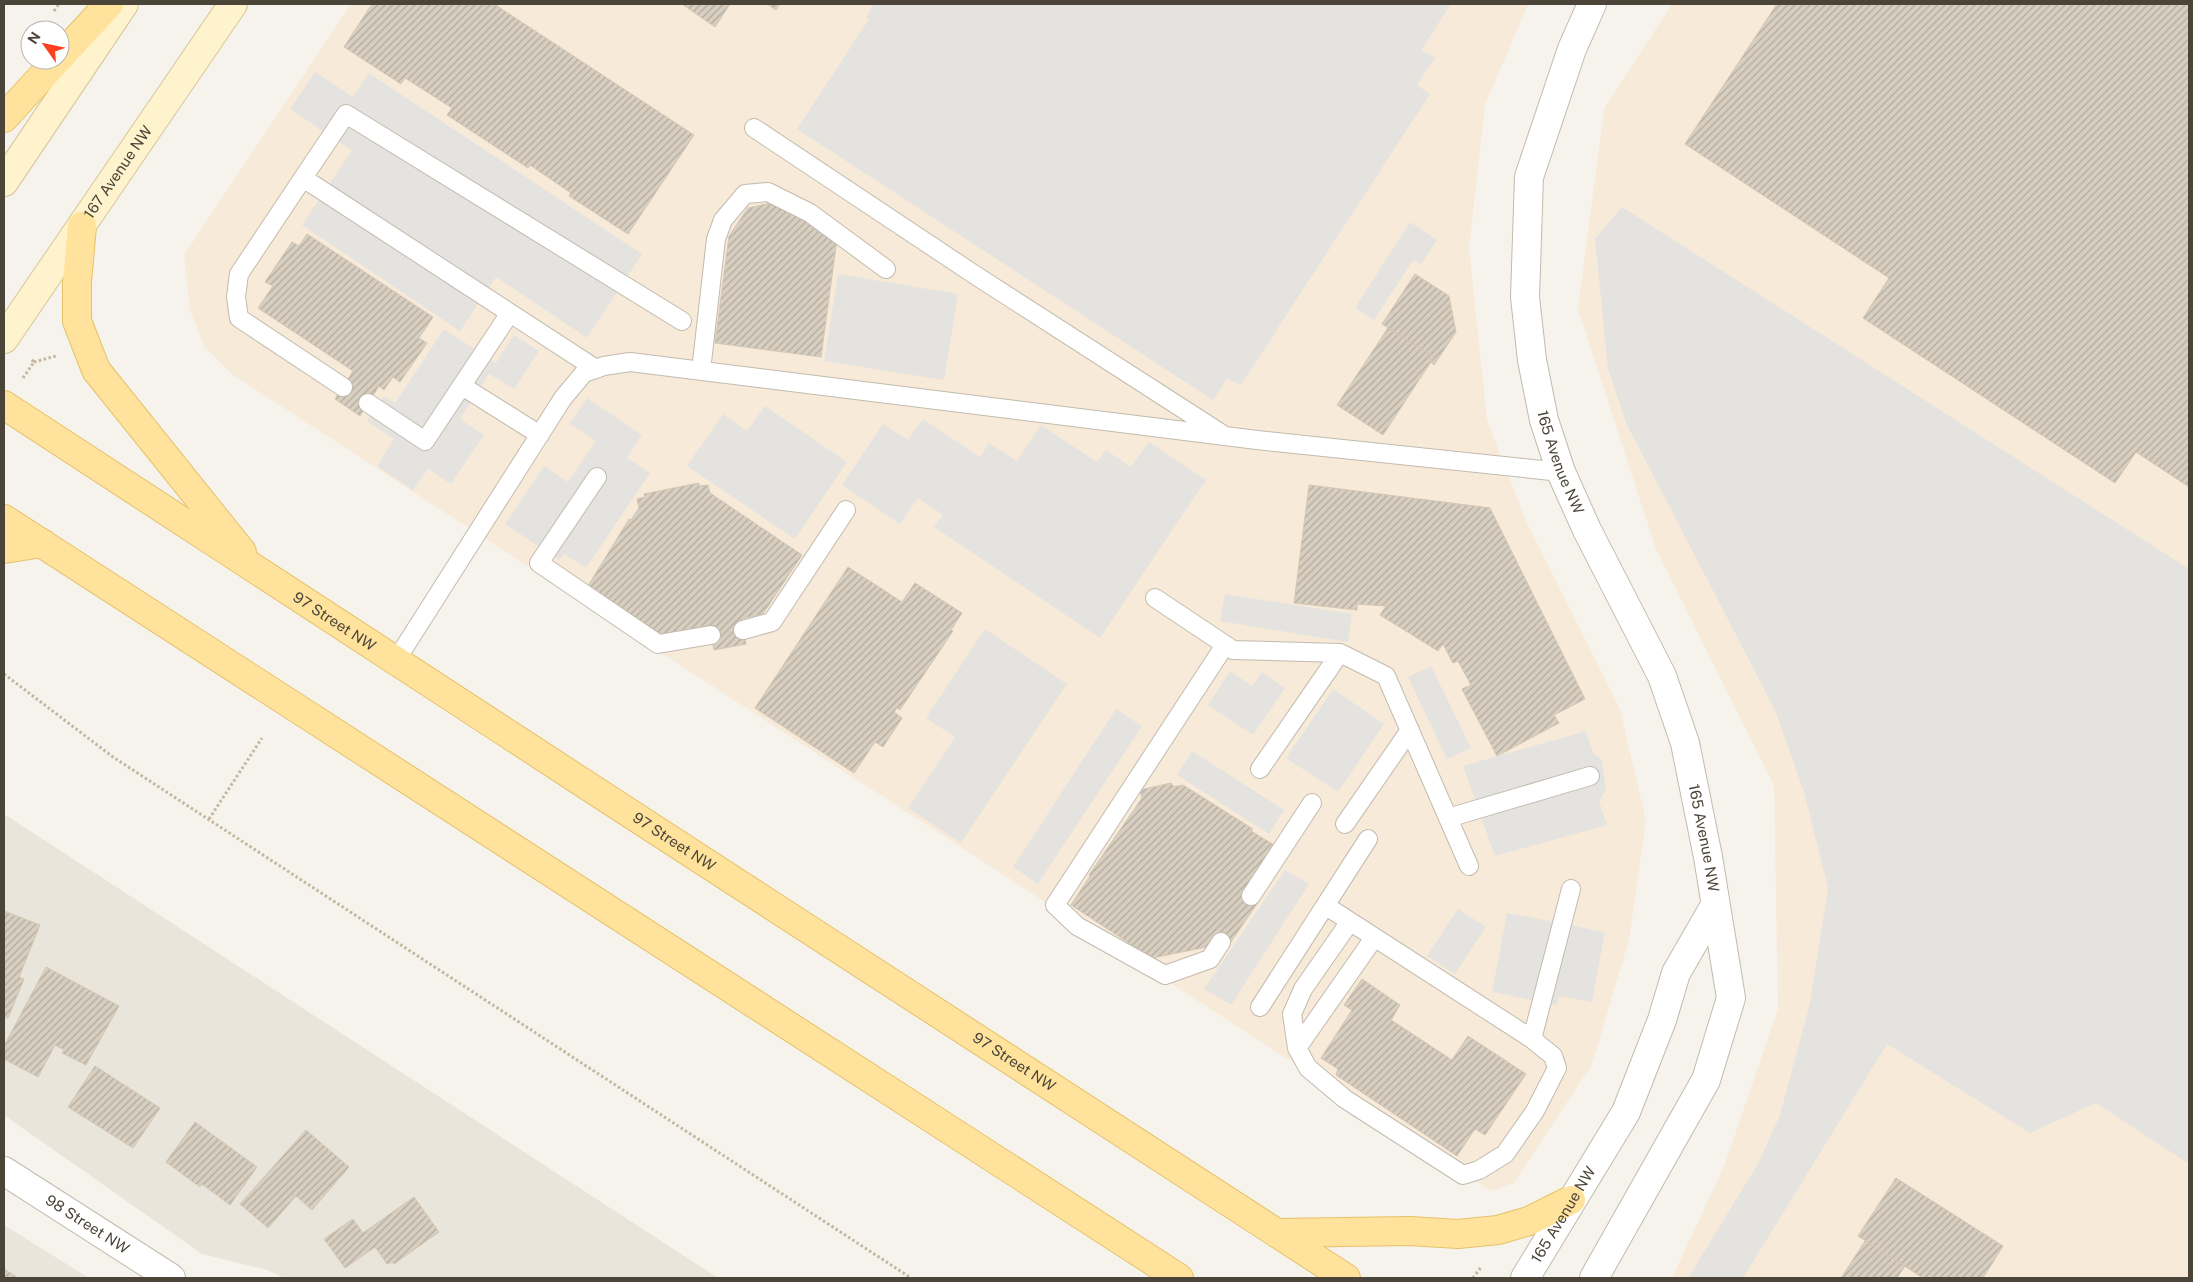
<svg xmlns="http://www.w3.org/2000/svg" width="2193" height="1282" font-family="'Public Sans',sans-serif">
<defs>
<pattern id="building-hatch" width="6" height="6" patternUnits="userSpaceOnUse" patternTransform="scale(1.25)"><rect width="6" height="6" fill="#d8cfc1"/><path d="M-1 1l2-2M0 6l6-6M5 7l2-2" fill="none" stroke="#b1aa9e"/></pattern>
</defs>
<rect width="100%" height="100%" fill="#f6f3ec"/>
<path fill="#eae5da" d="M4,814L718,1278H284L267,1270L202,1254L4,1115Z
M4,1225L89,1278H4Z"/>
<path fill="#f7ead8" d="M351,4H1528L1485,105L1469,248L1487,420L1526,521L1620,709L1646,820L1629,940L1592,1064L1514,1183L1491,1191L233,375L204,346L190,310L184,255Z
M1672,4H2189V1278H1672L1725,1164L1778,1009L1774,786L1656,549L1578,309L1604,109Z"/>
<path fill="#e5e3e0" d="M874,4H1451L1421,50L1435,58L1417,85L1430,94L1241,385L1227,379L1213,400L797,129L869,19L866,17Z
M315,72L353,97L369,73L642,254L587,338L496,277L460,331L302,225L352,150L290,109Z
M1622,207L2189,569V1164L2096,1103L2030,1133L1887,1044L1743,1278H1688L1759,1162L1780,1115L1810,1003L1828,888L1804,792L1775,710L1626,423L1608,369L1595,239Z
M1410,222L1437,240L1421,264L1413,260L1374,320L1355,308Z
M838,274L958,294L944,380L824,361Z
M444,329L496,363L514,335L539,351L514,389L489,374L460,419L484,435L451,484L428,469L413,490L377,466L394,439L367,421L384,396L395,403Z
M587,398L642,435L627,458L650,473L586,568L564,554L559,560L505,524L544,466L568,482L596,441L570,424Z
M765,406L847,462L795,539L687,466L723,414L747,431Z
M923,419L980,457L989,443L1017,461L1041,425L1097,462L1106,450L1131,467L1149,442L1206,480L1100,638L934,527L943,515L918,498L900,524L842,485L883,424L908,440Z
M1225,594L1352,614L1348,642L1220,621Z
M985,629L1067,684L961,843L908,808L955,737L926,718Z
M1431,666L1471,748L1447,759L1408,677Z
M1230,671L1252,686L1262,672L1285,688L1253,735L1208,705Z
M1333,689L1384,724L1338,792L1286,758Z
M1116,709L1142,726L1038,884L1013,867Z
M1586,731L1593,753L1602,760L1606,790L1599,801L1607,825L1495,856L1463,766Z
M1192,751L1284,810L1269,834L1177,775Z
M1285,870L1309,884L1231,1005L1204,989Z
M1458,909L1486,927L1455,974L1427,956Z
M1507,913L1605,932L1592,1002L1559,996L1557,1005L1492,992Z"/>
<path fill="url(#building-hatch)" stroke="#d3c7b4" d="M372,4H494L694,135L628,234L569,196L571,193L530,165L528,168L447,115L452,108L405,78L401,84L344,47Z
M682,4H730L715,27Z
M767,4H780L776,10Z
M1777,4H2189V487L2136,452L2115,483L1863,318L1889,278L1685,144Z
M775,202L837,239L821,357L715,343L729,236L748,208Z
M307,234L433,317L419,338L427,343L400,382L393,377L384,390L379,386L360,416L335,399L353,371L258,308L273,286L265,282L292,242L299,246Z
M1415,274L1449,296L1456,332L1434,365L1431,362L1434,357L1382,324Z
M1388,328L1434,357L1383,435L1337,405Z
M699,483V486L708,485L710,493L802,555L763,614L741,619L746,644L714,650L709,625L662,635L588,586L629,519L631,520L639,508L637,499L645,497L644,494Z
M1309,485L1490,508L1585,699L1554,715L1559,723L1497,756L1462,689L1471,685L1458,661L1453,663L1443,644L1438,651L1380,615L1386,606L1357,604V610L1294,603Z
M848,567L902,602L915,583L962,613L951,630L953,631L900,710L897,708L894,712L902,718L883,747L875,742L854,773L755,708Z
M1171,783L1174,787L1183,785L1253,829L1251,831L1274,845L1243,891L1259,901L1228,946L1213,937L1207,947L1152,958L1071,905L1090,876L1089,875L1142,798L1140,790Z
M4,911L40,925L19,977L24,979L8,1018L4,1017Z
M46,967L119,1006L86,1065L62,1053L64,1050L55,1045L38,1077L4,1059V1046Z
M1362,979L1400,1005L1391,1020L1452,1060L1468,1036L1526,1074L1485,1135L1475,1129L1457,1156L1336,1075L1338,1069L1321,1058L1352,1010L1344,1005Z
M95,1066L160,1108L133,1148L68,1107Z
M195,1122L257,1167L230,1205L202,1184L200,1187L166,1162Z
M306,1130L349,1167L312,1210L296,1196L268,1228L240,1204Z
M1896,1178L2003,1246L1983,1278H1923L1858,1236Z
M414,1197L439,1232L394,1264L392,1262L387,1264L375,1247L345,1268L324,1239L353,1219L363,1233Z
M1865,1241L1905,1266L1897,1278H1841Z
M4,1269L18,1278H4Z"/>
<g fill="none" stroke-linecap="round" stroke-linejoin="round">
<g stroke="#c2bbae" stroke-width="20">
<path id="service" d="M754,128L975,275L1222,434
M303,178L346,114L682,321
M701,371L716,239L723,220L745,194L768,192L810,213L886,269
M462,386L540,435
M343,387L239,318L236,297L239,274L303,178L596,369
M368,403L425,441L510,313
M597,477L539,563L658,644L711,635
M1155,598L1233,650L1340,653L1386,676L1469,866
M743,630L772,622L846,510
M395,662L563,398L584,373L604,366L630,362L1257,440L1561,472
M1260,769L1340,653
M1448,818L1590,776
M1345,824L1410,730
M1251,896L1312,803
M1326,906L1532,1039L1571,889
M1374,938L1297,1048L1308,1068L1345,1099L1463,1175L1479,1170L1505,1154L1535,1111L1557,1068L1553,1056L1532,1039
M1221,942L1210,959L1165,975L1077,926L1055,905L1225,645
M1260,1007L1368,839
M1297,1048L1292,1014L1303,989L1349,923"/>
</g>
<g stroke="#c2bbae" stroke-width="30">
<g id="minor">
<path id="s1" d="M4,1171L171,1278"/>
</g>
</g>
<g stroke="#c2bbae" stroke-width="30">
<g id="tertiary">
<path id="s2" d="M1592,4L1572,49L1529,177L1525,297L1532,360L1544,420L1561,472L1587,530L1662,676L1685,743L1708,857L1731,998L1706,1080L1594,1278"/>
<path id="s3" d="M1525,1278L1626,1112L1662,1020L1676,973L1714,907"/>
</g>
</g>
<g stroke="#d6c79b" stroke-width="30">
<g id="secondary">
<path d="M4,182L124,4"/>
<path id="s4" d="M4,339L233,4"/>
</g>
</g>
<g stroke="#e6c16a" stroke-width="30">
<g id="primary">
<path d="M60,57L109,4"/>
<path d="M4,118L57,60"/>
<path d="M82,226L77,282V321L96,370L242,552"/>
<path id="s5" d="M4,405C449,699 900,986 1346,1278"/>
<path d="M4,519L1179,1278"/>
<path d="M4,549L42,543"/>
<path d="M1277,1233L1410,1231L1458,1234L1498,1230L1529,1221L1571,1200"/>
</g>
</g>
<path stroke="#c4b79f" stroke-width="3" stroke-dasharray="2.5 2.5" stroke-linecap="butt" d="M54,11L59,4
M34,362L56,356
M23,378L34,362L31,359
M4,674L113,757L911,1278
M209,819L262,738
M1473,1278L1482,1266"/>
<use href="#service" stroke="#fff" stroke-width="18"/>
<use href="#minor" stroke="#fff" stroke-width="28"/>
<use href="#tertiary" stroke="#fff" stroke-width="28"/>
<use href="#secondary" stroke="#fff3cd" stroke-width="28"/>
<use href="#primary" stroke="#ffe39c" stroke-width="28"/>
</g>
<g text-anchor="middle" stroke-width="4" stroke-linejoin="round" paint-order="stroke">
<g font-size="15" fill="#4b4439" stroke="#fff">
<text dy="5" stroke="none"><textPath href="#s4" startOffset="202">167 Avenue NW</textPath></text>
<text dy="5" stroke="none"><textPath href="#s2" startOffset="474">165 Avenue NW</textPath></text>
<text dy="5" stroke="none"><textPath href="#s5" startOffset="395">97 Street NW</textPath></text>
<text dy="5" stroke="none"><textPath href="#s2" startOffset="879">165 Avenue NW</textPath></text>
<text dy="5" stroke="none"><textPath href="#s5" startOffset="800">97 Street NW</textPath></text>
<text dy="5" stroke="none"><textPath href="#s5" startOffset="1205">97 Street NW</textPath></text>
<text dy="5" stroke="none"><textPath href="#s3" startOffset="74">165 Avenue NW</textPath></text>
<text dy="5" stroke="none"><textPath href="#s1" startOffset="99">98 Street NW</textPath></text>
</g>
</g>
<rect width="2193" height="1282" fill="none" stroke="#4b4439" stroke-width="10"/>
<g transform="translate(45 45) rotate(303)"><circle r="24" fill="#ffffff" stroke="#b7b4b0"/>
<path d="M0-4L9 19L0 12L-9 19Z" fill="#fc3f1d"/>
<text y="-8" font-size="14" font-weight="bold" text-anchor="middle" fill="#4b4439">N</text>
</g>
</svg>
